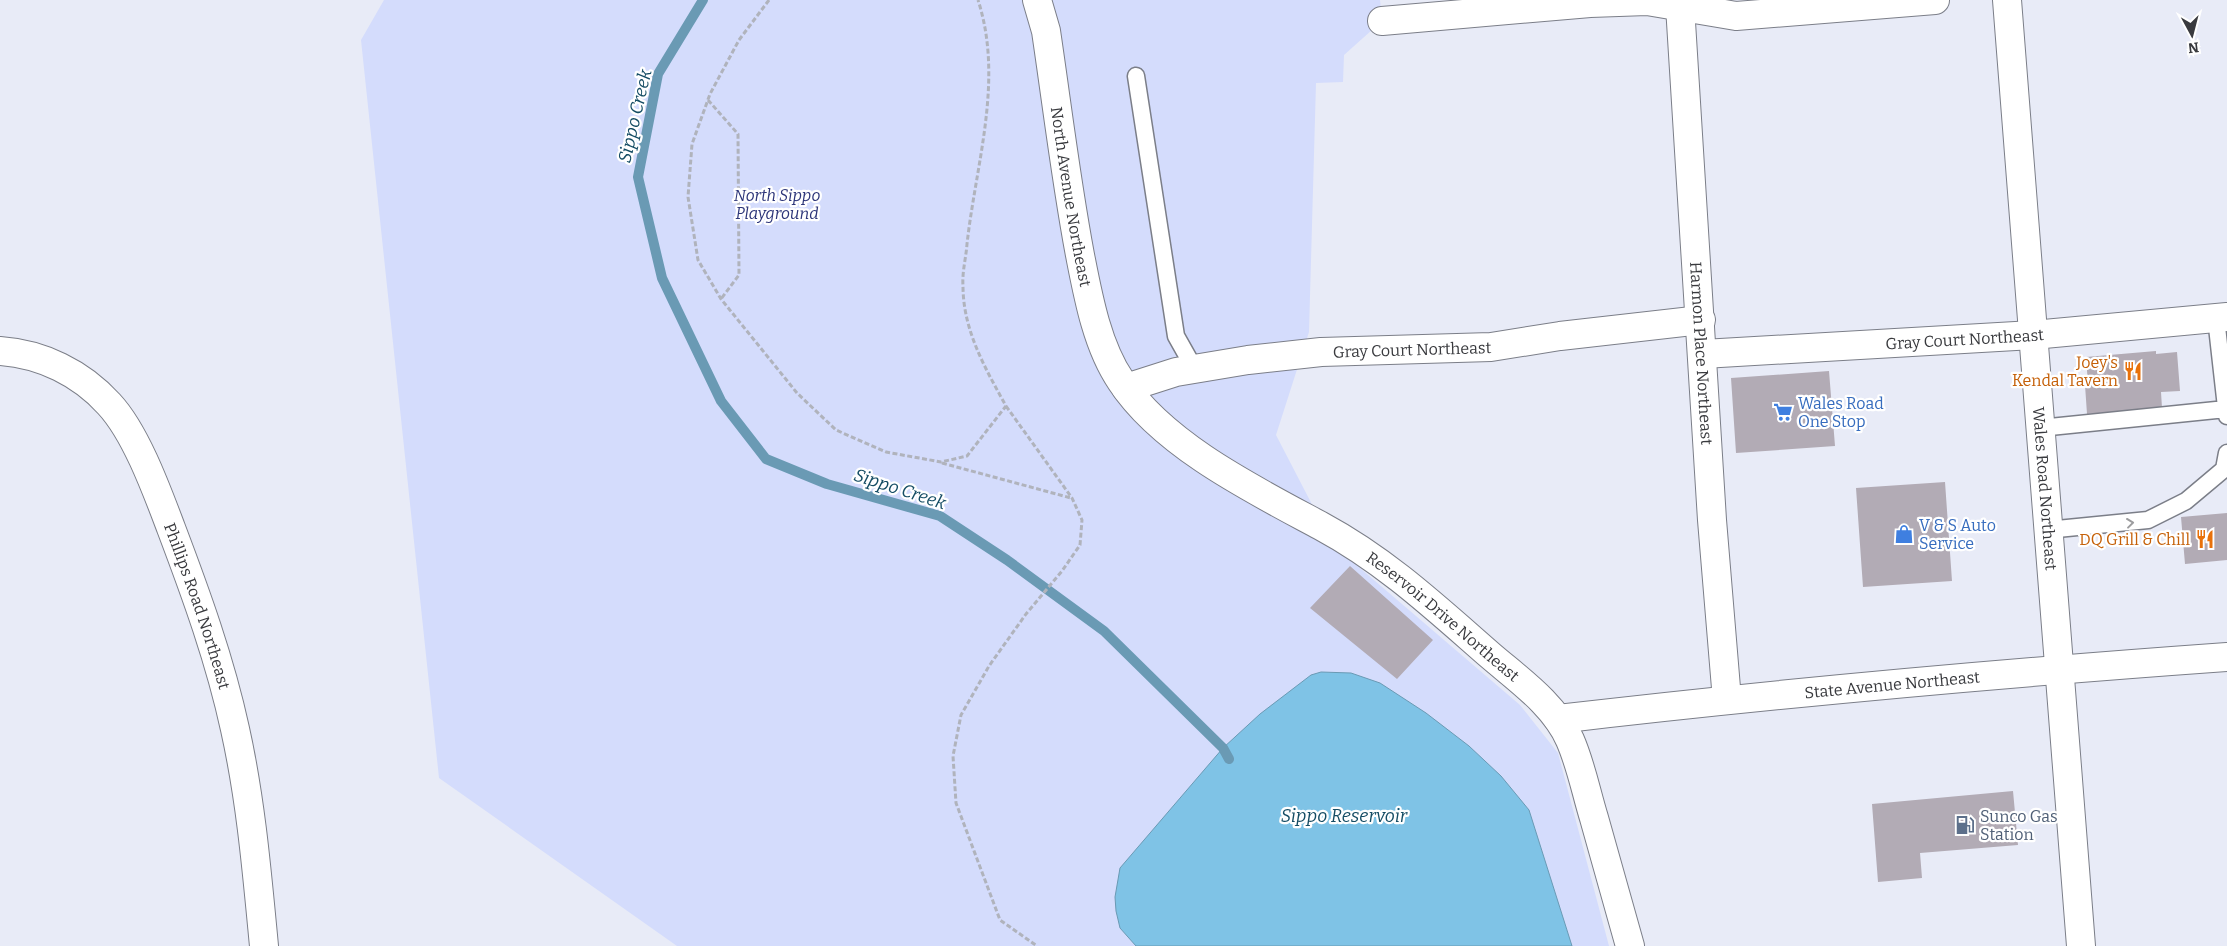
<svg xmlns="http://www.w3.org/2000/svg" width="2227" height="946" font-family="Bitter,serif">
<rect width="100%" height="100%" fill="#e8ebf7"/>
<path fill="#d4dcfc" d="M384,0H1380L1382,21L1344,55L1343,82L1316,83L1309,332L1276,435L1333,545L1520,705L1558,753L1609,946H677L439,778L361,40Z"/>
<path fill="#7fc3e6" stroke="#6a9ab4" d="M1321,672L1351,673L1380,683L1426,713L1469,746L1501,776L1529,810L1572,946H1136L1120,928L1116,911L1115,897L1120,868L1223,748L1260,714L1311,675Z"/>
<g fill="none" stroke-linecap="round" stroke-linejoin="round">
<path stroke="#6a9ab4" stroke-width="10" d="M703,0L658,74L638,177L662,278L721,401L766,459L827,484L940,516L1007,560L1104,631L1223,748L1229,759"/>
</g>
<path fill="#b2abb5" d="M2156,351V354L2177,352L2180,391L2161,392L2162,408L2087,414L2085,385L2088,384L2086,357Z
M1829,371L1835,446L1736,453L1731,378Z
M1945,482L1952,581L1863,587L1856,488Z
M2227,513V560L2185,564L2181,517Z
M1350,566L1433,640L1397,679L1310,608Z
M2013,791L2018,845L1920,853L1922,878L1878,882L1872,804Z"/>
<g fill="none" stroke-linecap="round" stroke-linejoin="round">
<g stroke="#7b7e88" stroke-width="19">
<path id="service" d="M1136,76L1176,336L1194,368
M2216,318L2227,416
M2040,428L2226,409
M2047,530L2148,520L2186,501L2224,469L2227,453"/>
</g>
<g stroke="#7b7e88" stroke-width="30">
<g id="minor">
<path id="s1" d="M1037,0L1046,31C1057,105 1066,181 1080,255C1088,296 1097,346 1121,381C1163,445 1254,490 1321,526C1386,561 1436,608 1491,656C1519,680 1555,705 1570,740C1581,765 1586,792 1594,818C1606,860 1618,903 1630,946"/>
<path id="s2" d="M1680,6L1712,520L1727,700"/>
<path d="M1382,21L1590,3L1647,1L1736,16L1935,0"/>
<path id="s3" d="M0,351C42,354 81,373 109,404C136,433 157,491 171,528C196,594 220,660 235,729C251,801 257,873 264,946"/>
<path id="s4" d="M1703,354L2033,335L2227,317"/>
<path id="s5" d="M1126,388L1176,372L1248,360L1321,352L1491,347L1560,336L1701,320"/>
</g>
</g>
<g stroke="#7b7e88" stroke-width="30">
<g id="tertiary">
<path id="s6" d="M1558,719C1780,693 2003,673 2227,657"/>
</g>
</g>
<g stroke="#7b7e88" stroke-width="30">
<g id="primary">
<path id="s7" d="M2007,0L2081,946"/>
</g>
</g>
<path stroke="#b0b3bc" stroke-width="3" stroke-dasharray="5 2.5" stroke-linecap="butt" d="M769,0L739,40L710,94L692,144L688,197L698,260L721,299L797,393L836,430L886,452L941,462L967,456L1006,406C985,368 963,330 963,286C962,272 966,258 967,244C976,163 1004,80 978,0
M708,100L738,134L739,275L721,299
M1006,406L1072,498L1082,520L1080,545L1062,571L1026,614L989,666L961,715L953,756L956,803L1000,920L1037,946
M942,463L1071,498"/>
<use href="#service" stroke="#fff" stroke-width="16"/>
<use href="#minor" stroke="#fff" stroke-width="28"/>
<use href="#tertiary" stroke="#fff" stroke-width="28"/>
<use href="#primary" stroke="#fff" stroke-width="28"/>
</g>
<defs><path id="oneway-chevron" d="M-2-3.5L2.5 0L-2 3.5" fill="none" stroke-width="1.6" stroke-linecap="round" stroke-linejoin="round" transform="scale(1.25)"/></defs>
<use stroke="#9c9c9e" href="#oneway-chevron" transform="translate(2130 523) rotate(-7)"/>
<defs>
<g id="restaurant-bare" transform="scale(1.5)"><path d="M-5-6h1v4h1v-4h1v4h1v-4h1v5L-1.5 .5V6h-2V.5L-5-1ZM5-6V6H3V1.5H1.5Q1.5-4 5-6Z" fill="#e8710a" stroke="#fff" stroke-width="2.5" paint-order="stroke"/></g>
<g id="supermarket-bare" transform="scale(1.5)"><path d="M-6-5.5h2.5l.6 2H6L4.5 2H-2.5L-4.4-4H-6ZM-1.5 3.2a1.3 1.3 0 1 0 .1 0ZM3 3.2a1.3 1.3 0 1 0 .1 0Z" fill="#3f7fe0" stroke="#fff" stroke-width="2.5" paint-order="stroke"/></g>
<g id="shop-bare" transform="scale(1.5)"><path d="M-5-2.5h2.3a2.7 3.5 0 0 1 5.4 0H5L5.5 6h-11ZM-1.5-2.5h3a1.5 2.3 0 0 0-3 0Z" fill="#3f7fe0" stroke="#fff" stroke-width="2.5" paint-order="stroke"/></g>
<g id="fuel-bare" transform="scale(1.5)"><path d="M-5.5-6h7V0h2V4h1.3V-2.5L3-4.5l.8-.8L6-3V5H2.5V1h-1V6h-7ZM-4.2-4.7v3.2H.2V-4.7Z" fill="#5c6f8a" stroke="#fff" stroke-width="2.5" paint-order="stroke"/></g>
</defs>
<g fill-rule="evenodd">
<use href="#restaurant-bare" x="2133" y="371"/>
<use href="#supermarket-bare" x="1783" y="412"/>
<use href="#shop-bare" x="1904" y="534"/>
<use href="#restaurant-bare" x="2205" y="539"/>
<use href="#fuel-bare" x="1965" y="825"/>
</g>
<g text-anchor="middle" stroke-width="4.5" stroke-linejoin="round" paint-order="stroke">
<g font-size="16" font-style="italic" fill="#2c3579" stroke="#fff">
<text x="777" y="201">North Sippo<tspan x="777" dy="18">Playground</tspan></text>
</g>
<g font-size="16" fill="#393a3e" stroke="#fff">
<text dy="6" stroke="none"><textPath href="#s1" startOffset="200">North Avenue Northeast</textPath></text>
<text dy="6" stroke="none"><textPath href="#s4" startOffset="262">Gray Court Northeast</textPath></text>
<text dy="6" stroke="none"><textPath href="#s5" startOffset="290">Gray Court Northeast</textPath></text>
<text dy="6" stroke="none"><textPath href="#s2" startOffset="348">Harmon Place Northeast</textPath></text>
<text dy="6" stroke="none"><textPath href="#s7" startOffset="490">Wales Road Northeast</textPath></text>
<text dy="6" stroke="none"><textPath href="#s3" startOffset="346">Phillips Road Northeast</textPath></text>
<text dy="6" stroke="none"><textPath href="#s1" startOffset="794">Reservoir Drive Northeast</textPath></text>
<text dy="6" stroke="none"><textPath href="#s6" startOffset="336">State Avenue Northeast</textPath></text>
</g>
<g font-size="16" fill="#c56008" stroke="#fff" text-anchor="end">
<text x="2118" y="368">Joey's<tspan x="2118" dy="18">Kendal Tavern</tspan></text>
<text x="2190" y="545">DQ Grill &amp; Chill</text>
</g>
<g font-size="16" fill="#366cbe" stroke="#fff" text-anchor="start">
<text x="1798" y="409">Wales Road<tspan x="1798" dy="18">One Stop</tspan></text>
<text x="1919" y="531">V &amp; S Auto<tspan x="1919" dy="18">Service</tspan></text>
</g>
<g font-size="16" fill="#4e5e75" stroke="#fff" text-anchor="start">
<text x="1980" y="822">Sunco Gas<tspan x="1980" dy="18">Station</tspan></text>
</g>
<g font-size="18" font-style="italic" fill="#144c64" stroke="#fff">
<text transform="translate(635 116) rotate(-77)" y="6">Sippo Creek</text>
<text transform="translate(900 489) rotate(18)" y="6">Sippo Creek</text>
<text x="1344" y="822">Sippo Reservoir</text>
</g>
</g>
<g transform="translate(2192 35) rotate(173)" stroke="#ffffff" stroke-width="4" paint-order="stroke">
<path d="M0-4L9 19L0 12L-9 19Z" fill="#393a3e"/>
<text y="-8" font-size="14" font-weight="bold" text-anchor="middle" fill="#393a3e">N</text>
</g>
</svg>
